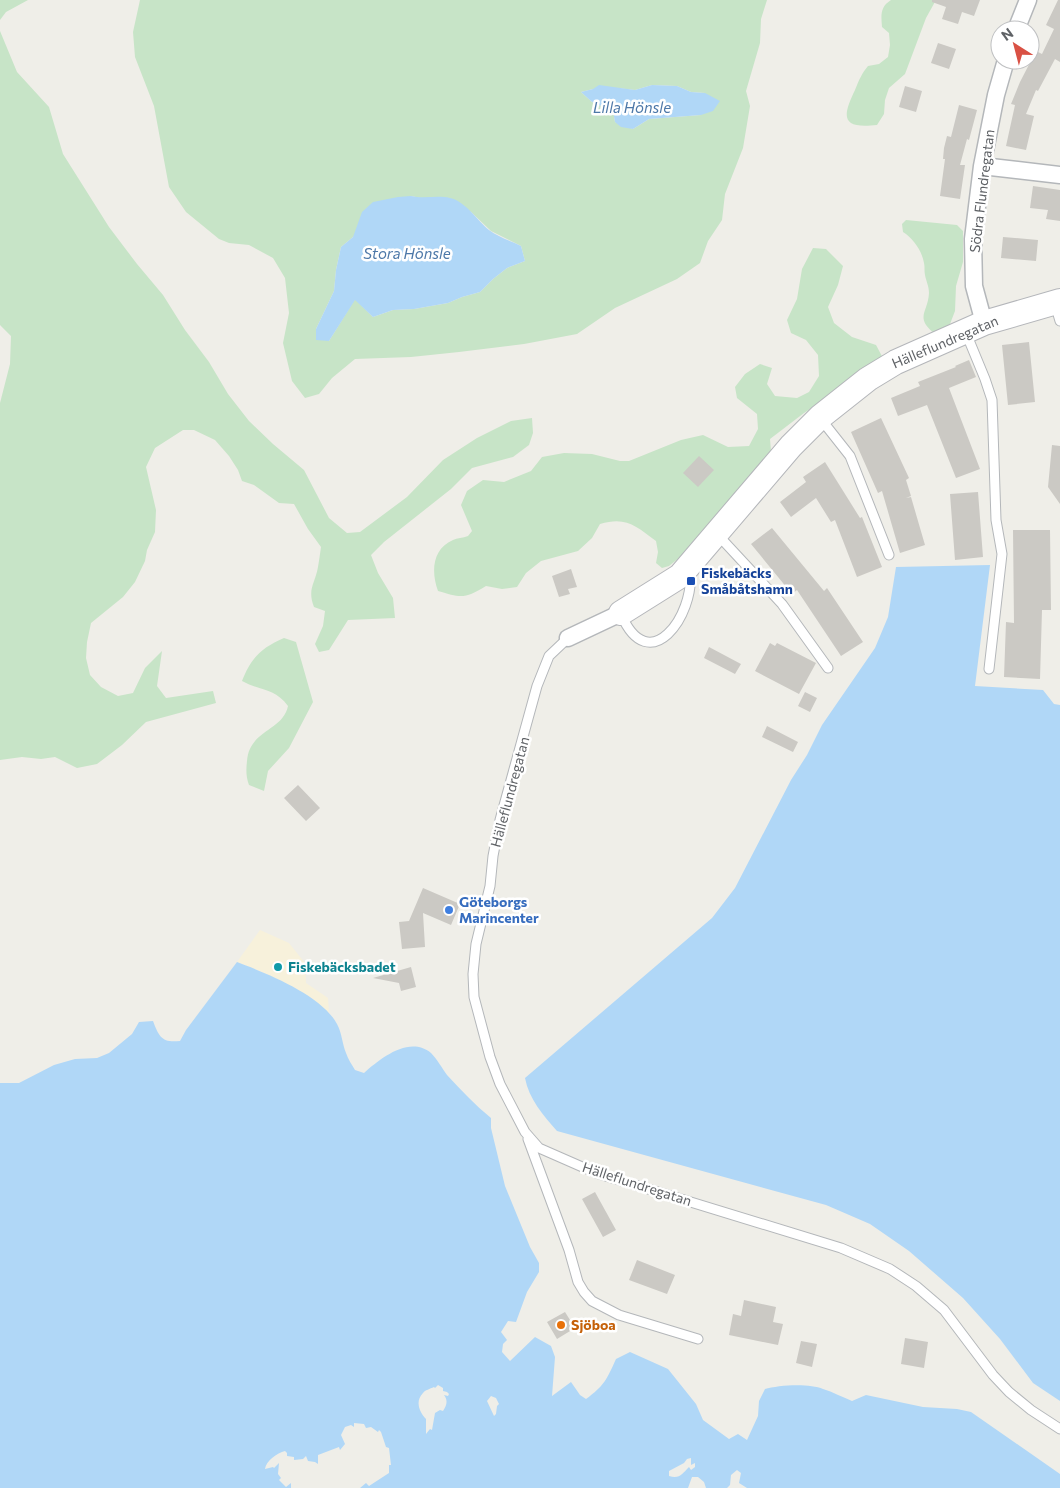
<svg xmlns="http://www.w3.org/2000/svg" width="1060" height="1488" font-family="Commissioner,sans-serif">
<rect width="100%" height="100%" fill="#efeee8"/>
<path fill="#c7e4c7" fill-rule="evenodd" d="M0,0H28L6,12L0,20Z
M140,0H767L761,19L760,43L746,91L750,106L743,148L725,194L722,220L708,241L700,263L677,279L615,308L577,334L524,344L459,352L411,357L355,359L332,378L319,394L305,398L292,381L283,343L289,313L285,278L273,258L249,245L229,243L219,239L186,212L169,187L154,106L135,57L133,32ZM652,85L677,86L691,92L705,93L701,115L649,119L633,129L615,122L613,111L592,102L581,92L593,89L617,88L635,90ZM411,196L425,199L436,197L471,212L491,231L521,246L525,261L507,268L493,279L480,292L462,297L448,303L414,309L393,310L373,317L355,299L329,341L316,329L334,291L336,270L341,247L353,237Z
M891,0H936L926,18L905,74L889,88L885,100L884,114L877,125C841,129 842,117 855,90C859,80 862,73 868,66L879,64L888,57L890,45L889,33L882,27C881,15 880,7 891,0Z
M0,31L17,72L49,107L63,154L109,227L137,264L163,295L185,330L209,362L228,394L249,421L273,444L304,470L329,518L347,533L360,532L407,497L443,460L477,438L511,421L532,418L533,433L529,445L513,457L472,468L451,489L384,542L371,555L378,573L393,598L395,618L348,620L329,650L319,652L315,644L323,626L325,611L314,607C307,589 315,584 318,567C319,561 320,554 321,547L308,529L294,504L279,503L254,485L242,481L238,470L229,456L215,440L194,430H183L155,448L146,467L156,510L155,532L147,550L145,561L135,582L123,597L91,623L87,642L86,658L90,675L101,687L118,696L133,693L145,668L162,651L157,686L166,698L213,691L216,703L146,722L122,745L97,764L77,768L55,757L41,759L22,757L0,760V403L10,364L11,336L0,325Z
M906,220L957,225L963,231V262L956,286L955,311L950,324L935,334C914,317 928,313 929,293C929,286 926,281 925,275C924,271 925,267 924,263C922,251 913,238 903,232L902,224Z
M813,248L826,249L843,266L838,285L828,307L834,323L852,337L876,345L884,360L804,413L770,439L771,451L764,467L689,550L669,566L662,568L656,563L658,552L656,541C636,526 626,516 600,524L592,538L578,551L541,561L526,573L517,587L502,589L486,586C465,599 461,598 438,591C431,572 432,549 453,540C457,538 463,538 468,536L472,531L461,505L467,491L483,480L504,482L531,471L542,457L564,453L592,454L620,461H629L681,440L703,435L728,447L749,446L758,429L757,414L737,398L735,387L745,374L760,364L772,368L767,384L775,396L797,398L809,392L819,376L818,355L806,340L791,333L787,320L797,299L802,269Z
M284,638L296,642L313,702L289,748L268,771L264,791L249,785C246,777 246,770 247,761C249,730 283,731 288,706C275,688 260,691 242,681C251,658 261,648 284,638Z"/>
<path fill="#f7f1db" d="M260,930L289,943L305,963L306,983L328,998L329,1013C299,988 273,976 237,962Z"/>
<path fill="#b0d7f7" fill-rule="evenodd" d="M599,85L635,90L652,85L677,86L691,92L705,93L720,101L713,111L701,115L649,119L633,129L621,127L615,122L613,111L592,102L581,92L593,89Z
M411,196C424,199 438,195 450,198C465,201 478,221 489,230C498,237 511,241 521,246L525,261L507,268L493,279L480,292L462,297L448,303L414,309L393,310L373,317L355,300L329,341L316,340V329L334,291L336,270L341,247L353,237L362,212L373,202L398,197Z
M990,565L975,686L1043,690L1054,704L1060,705V1401L1033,1383L1000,1339L963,1298L909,1251L870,1224L826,1205L557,1131C543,1115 529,1099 525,1078L712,918L735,888L791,780L807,755L822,725L875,648L888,617L896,567Z
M237,962C266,973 322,995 337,1024C342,1033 342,1043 346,1053C348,1059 352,1065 355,1070L364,1073C380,1059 409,1035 431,1053C437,1059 442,1068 447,1075C461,1090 475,1105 491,1118V1128L505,1186L530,1247L539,1263V1272L527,1292L516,1322L508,1321L501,1332L507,1340L503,1344L502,1352L510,1361L535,1337L551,1346L555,1357L552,1396L571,1382L580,1395L586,1399C604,1386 607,1379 616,1359L630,1352L668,1369L696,1404L703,1420L729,1439L738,1434L747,1440L758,1416L759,1401L765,1389C778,1385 810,1383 823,1389C833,1392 842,1397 852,1401L866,1395L923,1407L957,1409L971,1412L1060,1474V1488H747L739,1483L741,1473L737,1470L731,1475L730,1485L727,1488H706L704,1482L698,1477H692L688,1488H360L366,1483L369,1486L389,1473V1465H391L389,1448L386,1447L381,1432L379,1430L378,1432L371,1427L366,1428L364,1424L354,1423V1427L351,1425L345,1427L341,1435L345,1444L340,1450L339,1447L318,1455V1464L315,1462L308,1461L306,1456L303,1459L294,1460V1457L287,1456V1453L285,1451C277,1453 266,1461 265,1469L273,1467L274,1468L279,1463L278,1474L281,1478L279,1480L286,1487L291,1483V1488H0V1083H19L54,1065L75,1059L97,1058L109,1053L132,1034L139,1022L153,1021C159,1037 162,1043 180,1041L186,1030ZM438,1385L443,1388V1391L447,1392L449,1394L448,1396L444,1395C448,1400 447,1405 443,1411L440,1410L435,1413L432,1430L430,1429L426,1434V1419C419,1412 415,1401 423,1393C425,1390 430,1389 434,1387L435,1388ZM491,1396L496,1398L499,1404L497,1406L496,1414L494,1416L487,1401ZM691,1458V1465L695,1463V1467L691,1470L689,1467C682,1474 680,1479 669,1476V1471L684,1463L687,1459Z"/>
<path fill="#cbc9c4" d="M932,0H980L974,16L962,12L958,24L942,19L946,7L932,2Z
M1058,0H1060V62L1055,59L1038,91L1036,90L1026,114L1034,116L1026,150L1006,146L1015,105L1011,104L1020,82L1036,51L1042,54L1054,29L1046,25Z
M938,43L956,49L949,69L931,63Z
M905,86L922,91L916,112L899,107Z
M959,105L977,110L969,140L967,139L960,165H965L960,199L940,196L945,159H943L944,148L947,136L951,137Z
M1033,186L1060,190V221L1046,219L1048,210L1030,208Z
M1003,237L1038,240L1036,261L1001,258Z
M1029,342L1035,402L1008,405L1002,345Z
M969,360L976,377L949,388L980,469L956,478L927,405L898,416L891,398L920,386L918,382L956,367L955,366Z
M881,418L909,478L906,480L911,496L906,498L911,497L925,545L900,553L882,491L878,493L851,432Z
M1052,445L1060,446V504L1048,487Z
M699,456L714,470L698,487L683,473Z
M825,462L860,518L862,517L882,567L857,577L835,520L831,522L816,498L791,517L780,502L806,482L803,477Z
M978,492L983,557L955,560L950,494Z
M772,528L824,591L827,588L863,642L841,656L797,590L792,594L751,544Z
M1013,530H1050L1051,610H1042L1040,679L1004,677L1006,622L1014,623Z
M571,569L577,587L568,589L570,594L559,597L552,576Z
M770,643L775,646L777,643L816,663L799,694L755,671Z
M709,647L741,664L735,674L704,658Z
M805,692L817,698L810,712L798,706Z
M767,726L798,742L793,752L762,737Z
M298,785L320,808L306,821L284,798Z
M423,888L460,904L451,925L423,913L425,947L402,949L399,922L409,921Z
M411,967L416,987L401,991L399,983L373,978Z
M595,1192L616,1230L603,1237L582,1199Z
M637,1260L675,1275L667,1294L629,1280Z
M744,1300L776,1307L773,1322L783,1324L778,1345L729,1335L733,1314L741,1316Z
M565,1312L575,1328L557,1339L547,1322Z
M905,1338L928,1342L924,1368L901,1364Z
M801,1341L817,1344L812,1367L796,1363Z"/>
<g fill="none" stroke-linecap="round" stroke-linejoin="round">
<g stroke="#b4b7ba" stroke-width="11">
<path id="lane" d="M1055,304L1060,321
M966,333L985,379L992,400L996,520L1002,554L989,669
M820,418L850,456L889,555
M717,534L782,604L828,668
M621,614C649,680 695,615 690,572
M568,638L549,656L537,686L500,820L493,856L490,886L476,944L473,974L474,997L490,1057L500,1084L525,1132L539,1148L596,1173L841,1248L890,1269L916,1286L944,1310L993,1375L1009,1392L1031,1410L1060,1429
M528,1139L569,1250L578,1282L584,1292L592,1301L619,1315L698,1339"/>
</g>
<g stroke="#b4b7ba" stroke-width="19">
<path id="street" d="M1016,30L1028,0
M982,166L1060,175
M984,323L974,286L973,239L982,166L996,95L1006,60
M568,638L621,613"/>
</g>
<g stroke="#b4b6ba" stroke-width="26">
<path id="secondary" d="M621,613L680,576L791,446L820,417L868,379L896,362L984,323L1060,301"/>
</g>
<use href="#lane" stroke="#fff" stroke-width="9"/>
<use href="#street" stroke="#fff" stroke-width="16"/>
<use href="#secondary" stroke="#fff" stroke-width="24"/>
</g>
<rect fill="#1a4fb4" stroke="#fff" stroke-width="2" x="686" y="576" width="10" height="10" rx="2.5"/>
<circle fill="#3f7fe0" stroke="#fff" stroke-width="2" cx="449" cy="910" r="5"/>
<circle fill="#0f9aa8" stroke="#fff" stroke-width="2" cx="278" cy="967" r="5"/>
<circle fill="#e8710a" stroke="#fff" stroke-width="2" cx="561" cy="1325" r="5"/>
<g text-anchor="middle" stroke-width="5" stroke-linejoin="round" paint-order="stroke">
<g font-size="14" fill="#5f6266" stroke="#fff">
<text transform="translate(982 191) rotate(-83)" y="5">Södra Flundregatan</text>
<text transform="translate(945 342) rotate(-23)" y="5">Hälleflundregatan</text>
<text transform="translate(510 792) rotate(-75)" y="5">Hälleflundregatan</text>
<text transform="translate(637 1184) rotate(18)" y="5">Hälleflundregatan</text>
</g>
<g font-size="14" font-weight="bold" fill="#164399" stroke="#fff" text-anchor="start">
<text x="701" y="578">Fiskebäcks<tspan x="701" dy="16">Småbåtshamn</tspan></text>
</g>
<g font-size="14" font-weight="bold" fill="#366cbe" stroke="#fff" text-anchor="start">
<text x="459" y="907">Göteborgs<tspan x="459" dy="16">Marincenter</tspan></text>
</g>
<g font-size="14" font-weight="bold" fill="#0d838f" stroke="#fff" text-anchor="start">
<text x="288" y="972">Fiskebäcksbadet</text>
</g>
<g font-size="14" font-weight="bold" fill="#c56008" stroke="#fff" text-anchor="start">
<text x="571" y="1330">Sjöboa</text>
</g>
<g font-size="15" font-style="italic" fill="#4d78a8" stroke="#fff">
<text x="632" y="113">Lilla Hönsle</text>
<text x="407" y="259">Stora Hönsle</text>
</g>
</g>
<g transform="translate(1015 45) rotate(324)"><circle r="24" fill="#ffffff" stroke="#bfc0c2"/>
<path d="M0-4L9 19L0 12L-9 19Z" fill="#d95144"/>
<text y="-8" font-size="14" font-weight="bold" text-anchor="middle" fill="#5f6266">N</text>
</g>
</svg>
